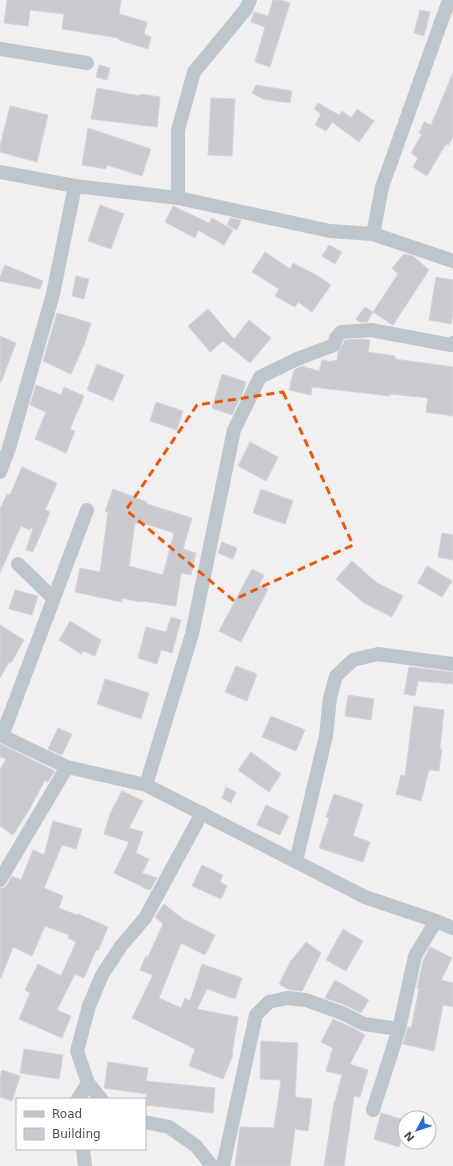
<svg xmlns="http://www.w3.org/2000/svg" width="453" height="1166" font-family="'DejaVu Sans',sans-serif">
<rect width="100%" height="100%" fill="#f1efef"/>
<path fill="#c9cbd1" stroke="#d3d5da" fill-rule="evenodd" d="M7,0H121L119,14L147,22L144,34L151,37L148,49L119,40V38L62,29L64,14L30,10L28,26L4,23Z
M273,0H281L290,3L270,67L255,62L265,27L251,22L254,12L268,16Z
M420,10L430,12L424,36L414,33Z
M99,65L110,68L107,80L96,77Z
M453,73V136L449,145L446,144L427,176L413,167L418,158L411,153L422,134L419,133L424,122L431,125Z
M256,85L292,91L290,103L263,99L252,93Z
M97,88L140,96V94L160,97L157,127L91,119Z
M211,98L235,99L232,156L208,155Z
M318,103L339,115L342,111L351,118L357,109L374,121L359,142L332,122L326,131L315,125L321,114L314,109Z
M10,106L48,115L37,162L0,152V146Z
M88,128L151,149L142,176L107,165L106,169L82,165Z
M100,205L124,214L111,249L88,241Z
M173,206L209,223L212,218L233,230L224,245L198,230L195,238L165,222Z
M230,218L241,220L237,230L227,225Z
M329,245L342,252L335,264L322,256Z
M265,252L290,269L293,263L318,276L331,285L312,312L298,302L295,307L275,296L279,289L252,272Z
M404,254L413,256L429,270L393,325L373,312L398,274L392,268Z
M5,265L43,281L40,289L0,281V277Z
M76,276L89,279L84,299L72,296Z
M436,277L453,280V311L451,324L429,320Z
M365,307L373,312L367,322H360L356,319Z
M208,309L234,339L249,320L271,338L250,363L223,341L210,352L188,326Z
M57,313L91,323L84,345L71,374L43,361Z
M0,336L16,343L1,382H0Z
M362,339L370,340L368,352L395,356V359L453,367V416L426,412L428,398L390,394V396L312,387L311,395L289,390L294,370L302,366L319,371L322,360L332,362V360L337,361L338,352L340,350L345,340Z
M97,364L124,375L113,401L87,390Z
M222,374L246,382L243,392L232,415L212,408Z
M36,385L61,395L64,387L84,396L70,429L75,431L66,453L35,439L46,412L30,405Z
M156,402L183,411L177,430L150,421Z
M250,442L278,457L266,481L238,466Z
M22,467L57,483L45,510L50,512L33,552L26,550L33,528L31,527L30,530L21,526L0,573V509L7,494L10,495Z
M113,489L147,502V504L192,518L183,549L196,553L191,575L181,573L176,606L141,601L140,602L122,598V602L75,592L80,568L100,572L108,512L105,511ZM140,522L174,533L163,575L129,566L135,523L139,524Z
M261,489L293,501L285,524L253,513Z
M442,533L453,535V560L438,557Z
M222,542L237,548L233,559L218,553Z
M352,561L377,583L403,596L392,617L364,603L336,579Z
M427,566L452,581L442,597L418,583Z
M252,569L264,575L259,585L268,589L241,642L219,631Z
M15,590L38,596L32,615L9,609Z
M171,617L181,620L172,653L161,650L157,664L138,658L146,627L166,632Z
M70,621L101,640L95,656L83,651L81,654L59,640Z
M0,625L24,640L11,663L9,662L0,678Z
M236,666L257,674L247,701L225,692Z
M409,667L453,672V684L418,681L415,696L404,694Z
M105,679L149,693L141,719L97,704Z
M348,695L374,699L371,720L345,716Z
M414,706L444,710L440,749H442L439,771L429,770L421,801L396,794L401,775L405,776Z
M271,716L305,730L296,751L262,737Z
M58,728L72,734L62,755L48,749Z
M0,744L55,771L48,782L45,780L29,810L13,835L0,826V770L6,759L0,757Z
M251,752L281,774L269,792L238,770Z
M226,787L236,792L231,803L222,798Z
M122,791L143,801L129,828L143,832L136,853L149,859L142,873L157,878L150,890L143,888V887L114,873L129,842L104,834L110,814Z
M334,794L363,804L353,836L370,842L363,862L319,848L329,818L326,817Z
M266,805L289,816L280,835L257,825Z
M53,821L82,829L76,849L62,845L44,888L63,896L59,908L77,915L78,914L108,927L98,951L96,950L84,978L75,974L57,1010L71,1016L62,1038L19,1019L30,993L25,990L38,964L61,976L76,942L68,938L69,935L45,926L32,956L13,947L1,978H0V888H4L7,885L12,876L21,880L33,850L44,855Z
M202,865L223,875L220,882L227,886L221,899L192,886Z
M164,904L183,919L215,935L205,955L181,943L159,998L181,1008L185,998L190,1001L202,964L242,978L235,999L207,989L197,1009L238,1017L232,1054L233,1055L223,1079L189,1066L195,1049L132,1018L153,975L140,970L146,956L148,957L163,924L155,917Z
M343,929L363,941L346,971L326,960Z
M306,942L321,953L302,991L290,990L279,984L291,960H292Z
M430,947L452,958L441,980L453,983V1007L443,1005L434,1051L403,1044L408,1027L411,1028L419,989L417,988L423,961Z
M335,980L369,1000L361,1013L345,1005L325,998Z
M333,1019L353,1028L365,1035L350,1064L368,1070L360,1097L354,1096L344,1166H324L334,1102H335L342,1075L326,1071L333,1048L321,1042Z
M261,1041L298,1043L295,1097L312,1099L308,1131L295,1129L290,1166H235L240,1127L274,1128L281,1080L260,1079Z
M24,1049L63,1055L59,1079L20,1073Z
M108,1062L148,1068L146,1081L215,1088L213,1113L146,1105L147,1094L104,1088Z
M2,1070L20,1076L12,1101L0,1097V1077Z
M381,1113L405,1120V1127L399,1147L374,1139Z"/>
<g fill="none" stroke-linecap="round" stroke-linejoin="round">
<path stroke="#bec6cd" stroke-width="14" d="M0,49L87,63
M0,172L75,186L178,198L330,231L373,234L453,261
M178,198V130L194,72L246,9L250,0
M373,234L382,187L449,0
M0,472L9,448L53,294L75,186
M18,564L53,598
M0,735L67,767L146,785L365,897L436,921L453,928
M2,736L87,510
M146,785L192,634L234,430L260,377L297,359L334,345L336,338L341,332L371,330L451,345L453,343
M296,861L326,736L330,698L336,676L353,660L378,654L453,664
M0,880L67,767
M78,1099L88,1083
M101,1099L88,1083L77,1051L89,1006L102,975L121,946L145,918L202,813
M373,1110L399,1029L415,956L436,921
M145,1122L169,1127L196,1146L212,1166
M83,1149L85,1166
M223,1166L256,1015L269,1002L287,998L306,1000L342,1013L364,1024L399,1029"/>
</g>
<path fill="none" stroke="#e8590c" stroke-width="3" stroke-dasharray="8 5" stroke-linejoin="round" d="M283,392L353,545L233,600L126,510L197,405Z"/>
<rect x="16" y="1098" width="130" height="52" fill="#ffffff" stroke="#b6babd"/>
<rect x="24" y="1111" width="20" height="6" fill="#bec6cd" stroke="#b6babd"/>
<text x="52" y="1118" font-size="12" fill="#48525b">Road</text>
<rect x="24" y="1128" width="20" height="12" fill="#c9cbd1" stroke="#b6babd"/>
<text x="52" y="1138" font-size="12" fill="#48525b">Building</text>
<g transform="translate(417 1130) rotate(230)"><circle r="19" fill="#ffffff" stroke="#b6babd"/>
<path d="M0-3L7 15L0 10L-7 15Z" fill="#246fd6"/>
<text y="-6" font-size="11" font-weight="bold" text-anchor="middle" fill="#48525b">N</text>
</g>
</svg>
